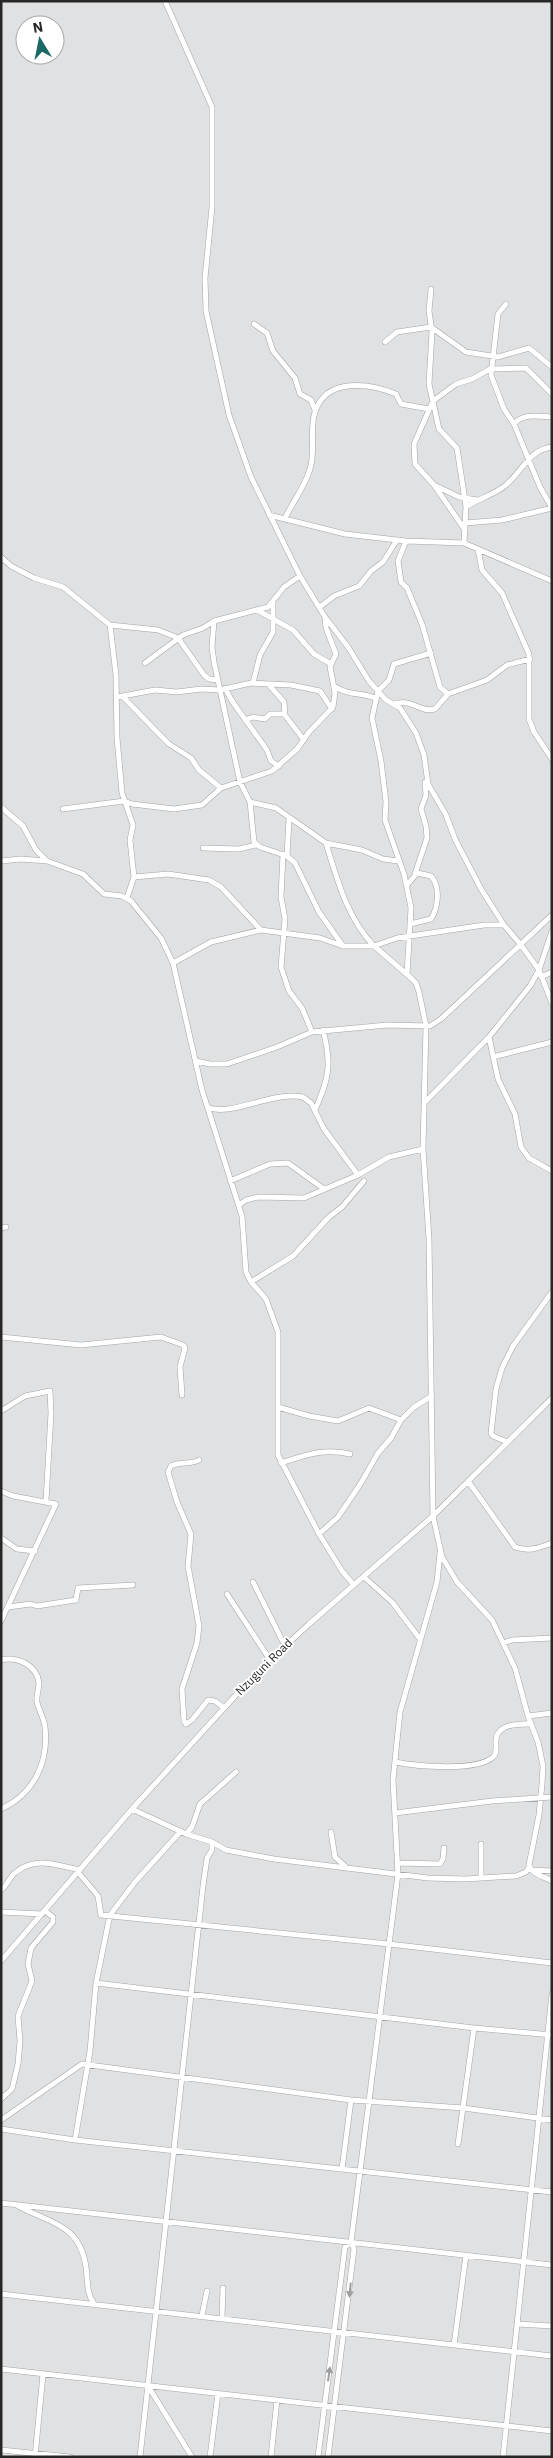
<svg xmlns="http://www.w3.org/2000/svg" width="553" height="2458" font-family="'IBM Plex Sans',sans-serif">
<rect width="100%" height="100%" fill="#e0e1e2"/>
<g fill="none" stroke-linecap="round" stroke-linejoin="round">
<g stroke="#a3a4a5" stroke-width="6">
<path id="street" d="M165,1L212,107V207L205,278L206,311L229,415L251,477L300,576L325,617L348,647L369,681L386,700L400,708L416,733L424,755L428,784L446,815L455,839L481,889L504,925L521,945L539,970L552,1003
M431,289L429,311L432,332L429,384L439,429L457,448L466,507
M506,304L498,314L491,375L504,409L514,424L540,487L552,508
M254,324L267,333L273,351L295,378L300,394L311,400L315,410
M385,342L397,332L431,327L466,352L498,357L529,348L552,367
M514,424C522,413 540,416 552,417
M434,485L459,497L477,500
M269,515L345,534L406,541L464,543L552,581
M285,518C293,502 305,486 310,469C316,451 309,430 315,412C326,377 370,383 396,394L401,404L429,409
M465,523L502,520L552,508
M465,530L434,485L415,464L414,444L433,401L456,384L472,379L490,369L526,368L552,394
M406,541L398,561L401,582L407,588L422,624L440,687L448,694
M464,543L466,507C479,498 495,495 507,484C523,470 529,450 552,447
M478,549L482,570L502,593L529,654V719L534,732L552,759
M1,557L11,566L34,578L63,587L110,625L158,630L178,638L204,675L209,679L218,680
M321,606L334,596L359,586L371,571L383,562L397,540
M257,610L293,630L314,654L331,664
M214,621L212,647L214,662L240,782L250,802L254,842L260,847L287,856L295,863L319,912L343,946H374L410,977L416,983L419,992L426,1026L423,1149L429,1239L433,1516L442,1557L457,1582L492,1620L515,1668L528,1716L538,1742L543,1766L542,1784L539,1815L529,1865C532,1875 543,1876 552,1881
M110,625L116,675L117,738L122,793L133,825L130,840L134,877L127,898
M145,663L183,635L203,628L214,621L268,607L284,587L300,576
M253,683L260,655L273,632V602
M269,685L284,702L285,715
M334,686C349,696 360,692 375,698
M225,688L232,701L267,750L271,761L279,766
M122,696L169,744L191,758L199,770L221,788
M117,697L155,690L177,692L201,689L220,690L251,683L291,685L320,691L332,709
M394,704C413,698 419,713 435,709L448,694L487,680L507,665L530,659
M245,720L253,717L265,719L270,714H284L304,740
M250,802L276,808L326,843L362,850L383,859L398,861
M1,807L23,826L36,850L47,861L83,874L104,894L122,896L131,901L161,938L173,963L202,1090L242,1216L246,1272L251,1282L266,1299L278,1332V1455L319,1534L342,1571L354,1585
M63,809L124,801L132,804L174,809L202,805L221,788L272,771L297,749L309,732L333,707L335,693L330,667L336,654L326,628L325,617
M326,843C337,879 347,918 374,946L397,938L484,925H504
M203,848L239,849L256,845
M283,854L281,897L285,919L281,967L289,991L302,1008L312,1032
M287,856L289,819
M1,861L21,859L47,861
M415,874L427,838L426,826L421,809L426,795L425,782
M134,877L168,874L209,880L221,887L261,930
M407,885L417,873L431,876C441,887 438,908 431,919L410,924
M173,963L211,942L261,930L320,938L343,946
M407,974L411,908L404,874L385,820L386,802L381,761L372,718L378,691L389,680L394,664L431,653
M541,977L552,972
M489,1037L498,1079L515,1114L521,1147L529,1158L552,1171
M493,1057L552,1042
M196,1061L210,1064H227L277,1047L312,1032L387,1025L430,1026L441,1019L552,915
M425,1102L489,1037L530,986L539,970L552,931
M210,1108C231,1116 274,1091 303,1097L311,1103L324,1129L358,1175
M315,1110C329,1079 332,1064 323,1030
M230,1181L270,1164L288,1163L324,1189
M239,1205L246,1200L258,1197L304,1198L358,1175L389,1157L423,1149
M1,1228L6,1227
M251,1282L293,1256L329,1217L342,1207L364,1181
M1,1337L81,1345L161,1337L183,1345L185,1348L180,1367L182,1395
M278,1407L309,1416L338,1421L369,1408L401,1420
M1,1411L25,1396L50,1391L51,1413L46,1501
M507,1442L493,1436L491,1433L496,1389L502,1368L513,1346L552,1292
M199,1460C191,1465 180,1461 171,1466L168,1472L177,1502L191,1534L188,1566L199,1626L197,1643L182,1689L184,1721L186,1724L192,1720L208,1700L215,1701L224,1708
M281,1463C306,1455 324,1448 350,1454
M468,1481L515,1547C528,1552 539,1548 552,1543
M1,1491L13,1496L56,1504L1,1621
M319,1534L338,1517L361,1483L378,1453L391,1438L401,1420L414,1407L432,1396
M1,1538L17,1549L35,1551
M364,1577L392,1602L420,1639
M253,1582L285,1646
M227,1594L270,1660
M8,1607L31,1604L37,1606L76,1600L78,1588L133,1585
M503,1643L512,1640L552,1638
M1,1660C17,1656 37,1665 39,1683C39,1689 36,1696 37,1702C39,1711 44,1718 45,1727C49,1762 34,1794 1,1809
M528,1716L552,1713
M395,1762C415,1766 477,1772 493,1757C500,1751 492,1739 499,1732C507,1722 520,1726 531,1723
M132,1809L186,1834L212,1842L226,1850L274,1859L428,1878L465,1879L516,1876L526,1872L529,1867
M395,1813L492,1801L552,1797
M331,1832L335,1857L347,1868
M186,1834L192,1827L200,1804L236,1772
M481,1844V1878
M399,1863L440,1864L443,1859L444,1848
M531,1870L552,1871
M78,1872L98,1896L101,1915L389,1944L552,1963
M1,1890C8,1885 9,1877 16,1872C36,1856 56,1865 80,1870
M1,1912L42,1914
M1,1961L132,1809L256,1673L309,1624L433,1516L552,1398
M96,1983L474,2028L552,2035
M1,2099L12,2089L18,2064L20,2041L18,2016L32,1981L28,1964L31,1948L53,1922V1917L45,1911
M1,2120L82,2064L351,2100L463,2108L552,2120
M1,2129L75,2140L552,2192
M75,2140L90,2051L96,1983L110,1915L135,1882L181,1831
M458,2144L474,2028
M342,2169L351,2100
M1,2203L552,2265
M18,2206C50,2223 80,2224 86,2267C88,2281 86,2292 94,2304
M1,2294L552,2356
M202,2315L207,2291
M222,2318L223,2288
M517,2324L552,2326
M454,2345L466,2255
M1,2369L552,2431
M148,2386L192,2457
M1,2450L70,2457
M35,2457L43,2374
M140,2457L203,1886L207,1858L212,1850V1842
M210,2457L218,2393
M271,2457L277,2400
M318,2457L345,2247L351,2242
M328,2457L354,2249L351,2242L398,1874L393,1780L400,1712L437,1582L440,1553
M503,2457L552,1994"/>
</g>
<use href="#street" stroke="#fff" stroke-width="5"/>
</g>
<defs><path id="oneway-solid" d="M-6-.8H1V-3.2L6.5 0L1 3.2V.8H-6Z" transform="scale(1.25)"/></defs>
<g fill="#9e9e9e">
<use href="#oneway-solid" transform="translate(350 2290) rotate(96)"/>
<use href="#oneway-solid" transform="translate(329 2374) rotate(-82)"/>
</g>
<g text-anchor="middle" stroke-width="4" stroke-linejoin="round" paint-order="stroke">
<g font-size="12" fill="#272727" stroke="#fff">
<text transform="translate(264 1667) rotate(-45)" y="4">Nzuguni Road</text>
</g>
</g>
<rect width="553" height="2458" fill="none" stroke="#272727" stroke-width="5"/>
<g transform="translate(40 40) rotate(350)"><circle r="24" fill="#ffffff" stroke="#a9a9a9"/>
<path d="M0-4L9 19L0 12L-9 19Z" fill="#1c6866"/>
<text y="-8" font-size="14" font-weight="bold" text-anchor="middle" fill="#272727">N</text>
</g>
</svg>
